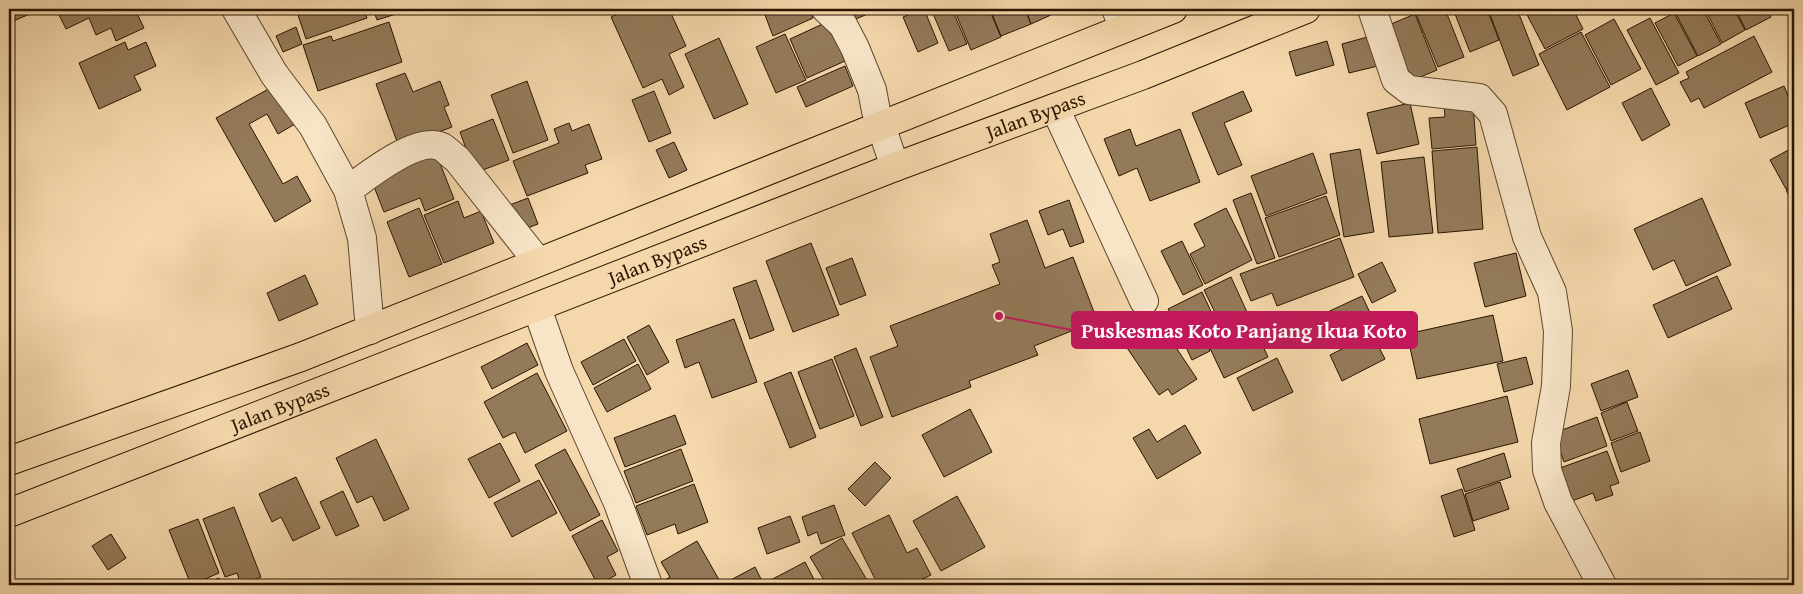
<svg xmlns="http://www.w3.org/2000/svg" width="1803" height="594" font-family="'Gentium Book Plus',serif">
<rect width="100%" height="100%" fill="#f4d7ab"/>
<filter id="stains"><feTurbulence type="fractalNoise" baseFrequency=".004" numOctaves="4"/><feColorMatrix values="0 0 0 0 .2 0 0 0 0 .09 0 0 0 0 .02 0 0 0 .5 -.17"/></filter>
<radialGradient id="worn" r=".72"><stop offset=".6" stop-color="#630" stop-opacity="0"/><stop offset="1" stop-color="#630" stop-opacity=".3"/></radialGradient>
<path fill="#937a59" stroke="#291600" d="M9,9H31L32,13L9,23Z
M56,9H135L144,28L116,41L111,28L96,35L89,18L66,29Z
M306,9H364L367,18L306,39L297,12Z
M373,9H412L377,20Z
M628,9H669L686,46L669,54L684,87L669,95L662,79L643,88L611,17Z
M762,9H774L764,13Z
M779,9H809L813,18L773,36L765,15Z
M844,9H868L870,13L849,22Z
M924,9L938,43L918,52L903,17Z
M931,9H952L967,44L949,51Z
M954,9H989L1001,37L971,50Z
M990,9H1025L1031,24L1001,36Z
M1025,9H1048L1051,15L1031,24Z
M1430,9H1445L1464,57L1438,67L1416,14Z
M1453,9H1487L1499,40L1470,52Z
M1488,9H1517L1539,65L1513,76Z
M1524,9H1573L1583,29L1545,49Z
M1681,9H1703L1721,44L1698,56L1675,12Z
M1705,9H1734L1745,30L1722,43Z
M1735,9H1767L1771,17L1746,30Z
M1674,13L1697,56L1678,66L1655,23Z
M1415,14L1437,70L1406,83L1384,27Z
M1650,18L1679,73L1656,85L1627,30Z
M1614,19L1641,69L1611,85L1585,35Z
M389,22L402,62L318,91L303,45L331,36L333,41Z
M827,22L845,61L807,78L790,39Z
M296,27L302,44L283,52L276,36Z
M1581,32L1610,87L1567,110L1539,54Z
M785,34L806,80L776,93L756,47Z
M1371,36L1378,66L1349,73L1342,44Z
M1754,36L1772,72L1704,108L1699,98L1691,102L1680,82L1689,78L1686,72Z
M719,38L748,104L714,119L685,54Z
M1327,41L1334,65L1296,76L1289,52Z
M125,42L128,50L146,42L156,66L134,76L141,90L99,109L79,63Z
M845,66L853,86L806,107L797,87Z
M405,73L413,92L440,81L449,105L444,107L452,127L399,147L376,84Z
M527,81L548,140L513,153L491,95Z
M274,86L295,124L278,134L267,114L249,124L283,184L297,176L311,201L275,222L216,118Z
M1784,86L1794,110V123L1760,138L1745,103Z
M1651,88L1670,125L1642,141L1622,103Z
M654,91L671,133L649,142L632,100Z
M1243,91L1252,111L1224,123L1242,165L1218,175L1192,113Z
M1410,103L1419,144L1377,154L1367,113Z
M1473,103L1476,145L1432,149L1429,118L1445,117L1444,105Z
M493,119L509,160L475,173L460,132Z
M569,123L572,131L589,124L602,159L585,165L588,173L527,196L513,161L559,143L554,129Z
M1130,129L1136,146L1180,129L1200,182L1150,201L1137,168L1119,176L1104,139Z
M674,142L687,170L669,178L656,150Z
M1477,147L1483,229L1438,233L1432,151Z
M1794,147V184L1786,189L1770,160Z
M1360,149L1374,232L1344,237L1330,154Z
M436,153L454,199L425,211L420,198L384,212L371,179Z
M1313,153L1327,193L1266,216L1251,176Z
M1424,157L1433,233L1389,237L1381,162Z
M1794,186V206L1786,190Z
M1251,193L1275,258L1257,264L1233,200Z
M1326,196L1340,235L1279,257L1265,218Z
M528,198L538,224L517,232L507,206Z
M1702,198L1731,265L1686,286L1674,260L1653,270L1634,229Z
M1069,200L1084,242L1070,247L1063,229L1048,235L1039,211Z
M458,201L464,218L481,211L494,243L444,263L424,215Z
M419,208L442,264L409,277L387,222Z
M1226,208L1252,260L1205,284L1190,254L1205,246L1194,224Z
M1027,220L1045,268L1073,257L1094,312L1071,320L1074,330L1034,346L1038,355L969,381L971,387L892,417L870,357L898,346L890,326L1000,284L992,265L1000,262L990,234Z
M1340,238L1354,277L1277,306L1272,293L1251,301L1240,274Z
M1182,241L1203,285L1183,295L1161,251Z
M811,243L839,315L793,332L766,261Z
M1516,253L1526,296L1485,307L1474,263Z
M852,258L866,295L840,305L826,268Z
M1382,262L1396,291L1372,303L1358,274Z
M305,275L318,304L279,321L267,293Z
M1717,276L1732,309L1668,338L1653,305Z
M1231,277L1251,321L1225,333L1204,290Z
M756,280L774,330L750,339L733,288Z
M1202,292L1221,333L1205,341L1210,351L1192,360L1168,309Z
M1362,296L1373,319L1333,339L1321,315Z
M1141,314L1146,322L1155,316L1197,379L1172,395L1168,389L1159,395L1121,339L1130,333L1124,325Z
M1493,315L1503,361L1417,379L1407,334Z
M734,319L757,382L712,398L699,362L685,368L676,340Z
M1252,323L1268,357L1224,378L1208,344Z
M649,325L669,362L647,375L627,337Z
M1372,334L1385,359L1342,381L1330,355Z
M624,339L636,361L593,385L581,362Z
M527,343L538,365L492,389L481,367Z
M856,348L883,417L861,426L834,357Z
M1526,357L1533,384L1504,392L1497,364Z
M1277,358L1293,392L1253,411L1237,378Z
M832,359L854,416L820,429L798,372Z
M638,364L651,389L607,412L594,388Z
M1628,370L1638,397L1601,411L1591,384Z
M791,372L816,437L790,448L764,383Z
M537,373L567,431L525,453L515,432L503,438L484,402Z
M1507,396L1518,442L1430,464L1419,419Z
M1627,402L1638,431L1611,441L1601,413Z
M970,409L992,452L944,477L922,435Z
M675,415L686,444L625,467L614,438Z
M1597,417L1607,446L1564,462L1554,433Z
M1185,425L1201,453L1157,479L1133,438L1149,429L1157,442Z
M1640,432L1650,461L1621,472L1611,443Z
M376,439L409,509L384,521L372,496L357,503L336,458Z
M500,443L520,481L489,498L468,459Z
M565,449L600,515L570,531L535,465Z
M681,449L693,481L636,503L624,471Z
M1607,451L1619,483L1610,486L1613,495L1596,501L1593,493L1572,501L1560,468Z
M1504,453L1511,477L1465,492L1457,469Z
M875,462L891,478L865,506L848,489Z
M296,477L320,528L293,541L281,517L272,522L259,494Z
M539,480L557,513L512,537L494,503Z
M1500,482L1509,509L1473,521L1465,494Z
M694,484L708,522L678,534L675,524L647,535L636,506Z
M1462,489L1475,530L1454,537L1441,496Z
M343,491L359,526L336,536L320,502Z
M957,496L985,547L941,571L913,521Z
M834,505L845,535L821,544L817,532L808,536L802,517Z
M234,507L261,577L241,585L237,573L225,577L203,519Z
M889,515L907,553L917,548L931,575L910,585H878L852,533Z
M790,516L800,542L767,554L758,528Z
M198,519L219,573L191,585L169,530Z
M602,520L618,551L607,557L616,575L598,585L572,536Z
M111,534L126,558L108,570L92,546Z
M842,538L870,585H827L810,557Z
M697,541L722,585H661L660,583L670,577L661,562Z
M805,562L817,585H769L767,582Z
M755,567L764,585H728L727,582Z
M219,578L221,585H201Z"/>
<g fill="none" stroke-linecap="round" stroke-linejoin="round">
<g stroke="#5c462b" stroke-width="30">
<path id="minor" d="M236,9L274,74L313,126L348,190L362,238L370,330
M826,9L843,25L855,48L872,90L876,111L895,167
M1116,9L1124,28
M1372,9L1396,80L1409,90L1479,98L1493,114L1527,237L1552,292L1558,331L1556,386L1546,443L1547,470L1558,502L1602,585
M1055,108L1144,301
M348,190C367,176 418,135 442,147C447,150 452,156 457,159L538,262
M537,308L559,371L618,503L648,585"/>
</g>
<g stroke="#291600" stroke-width="30">
<g id="highway">
<path d="M9,461L301,357L1173,9"/>
<path id="s1" d="M9,513L895,167L1143,75L1306,9"/>
</g>
</g>
<use href="#minor" stroke="#f8e5c8" stroke-width="28"/>
<use href="#highway" stroke="#f4d7ab" stroke-width="28"/>
</g>
<g text-anchor="middle" stroke-width="4" stroke-linejoin="round" paint-order="stroke">
<g font-size="20" fill="#291600" stroke="#f8e5c8">
<text dy="7" stroke="none"><textPath href="#s1" startOffset="1101">Jalan Bypass</textPath></text>
<text dy="7" stroke="none"><textPath href="#s1" startOffset="696">Jalan Bypass</textPath></text>
<text dy="7" stroke="none"><textPath href="#s1" startOffset="291">Jalan Bypass</textPath></text>
</g>
</g>
<path fill="none" stroke="#c2185b" stroke-width="2" d="M999 316L1072 330"/>
<circle fill="#c2185b" stroke="#f8e5c8" stroke-width="2" cx="999" cy="316" r="5"/>
<rect fill="#c2185b" stroke="#c2185b" stroke-width="2" x="1072" y="312" width="345" height="36" rx="5"/>
<g font-size="21" text-anchor="middle" font-weight="bold" fill="#fff">
<text x="1244" y="338">Puskesmas Koto Panjang Ikua Koto</text>
</g>
<rect width="1803" height="594" fill="none" stroke="#f4d7ab" stroke-width="30"/>
<rect x="10" y="10" width="1783" height="574" fill="none" stroke="#291600" stroke-width="2.5"/>
<rect x="15" y="15" width="1773" height="564" fill="none" stroke="#291600"/>
<rect width="100%" height="100%" filter="url(#stains)"/>
<rect width="100%" height="100%" fill="url(#worn)"/>
</svg>
